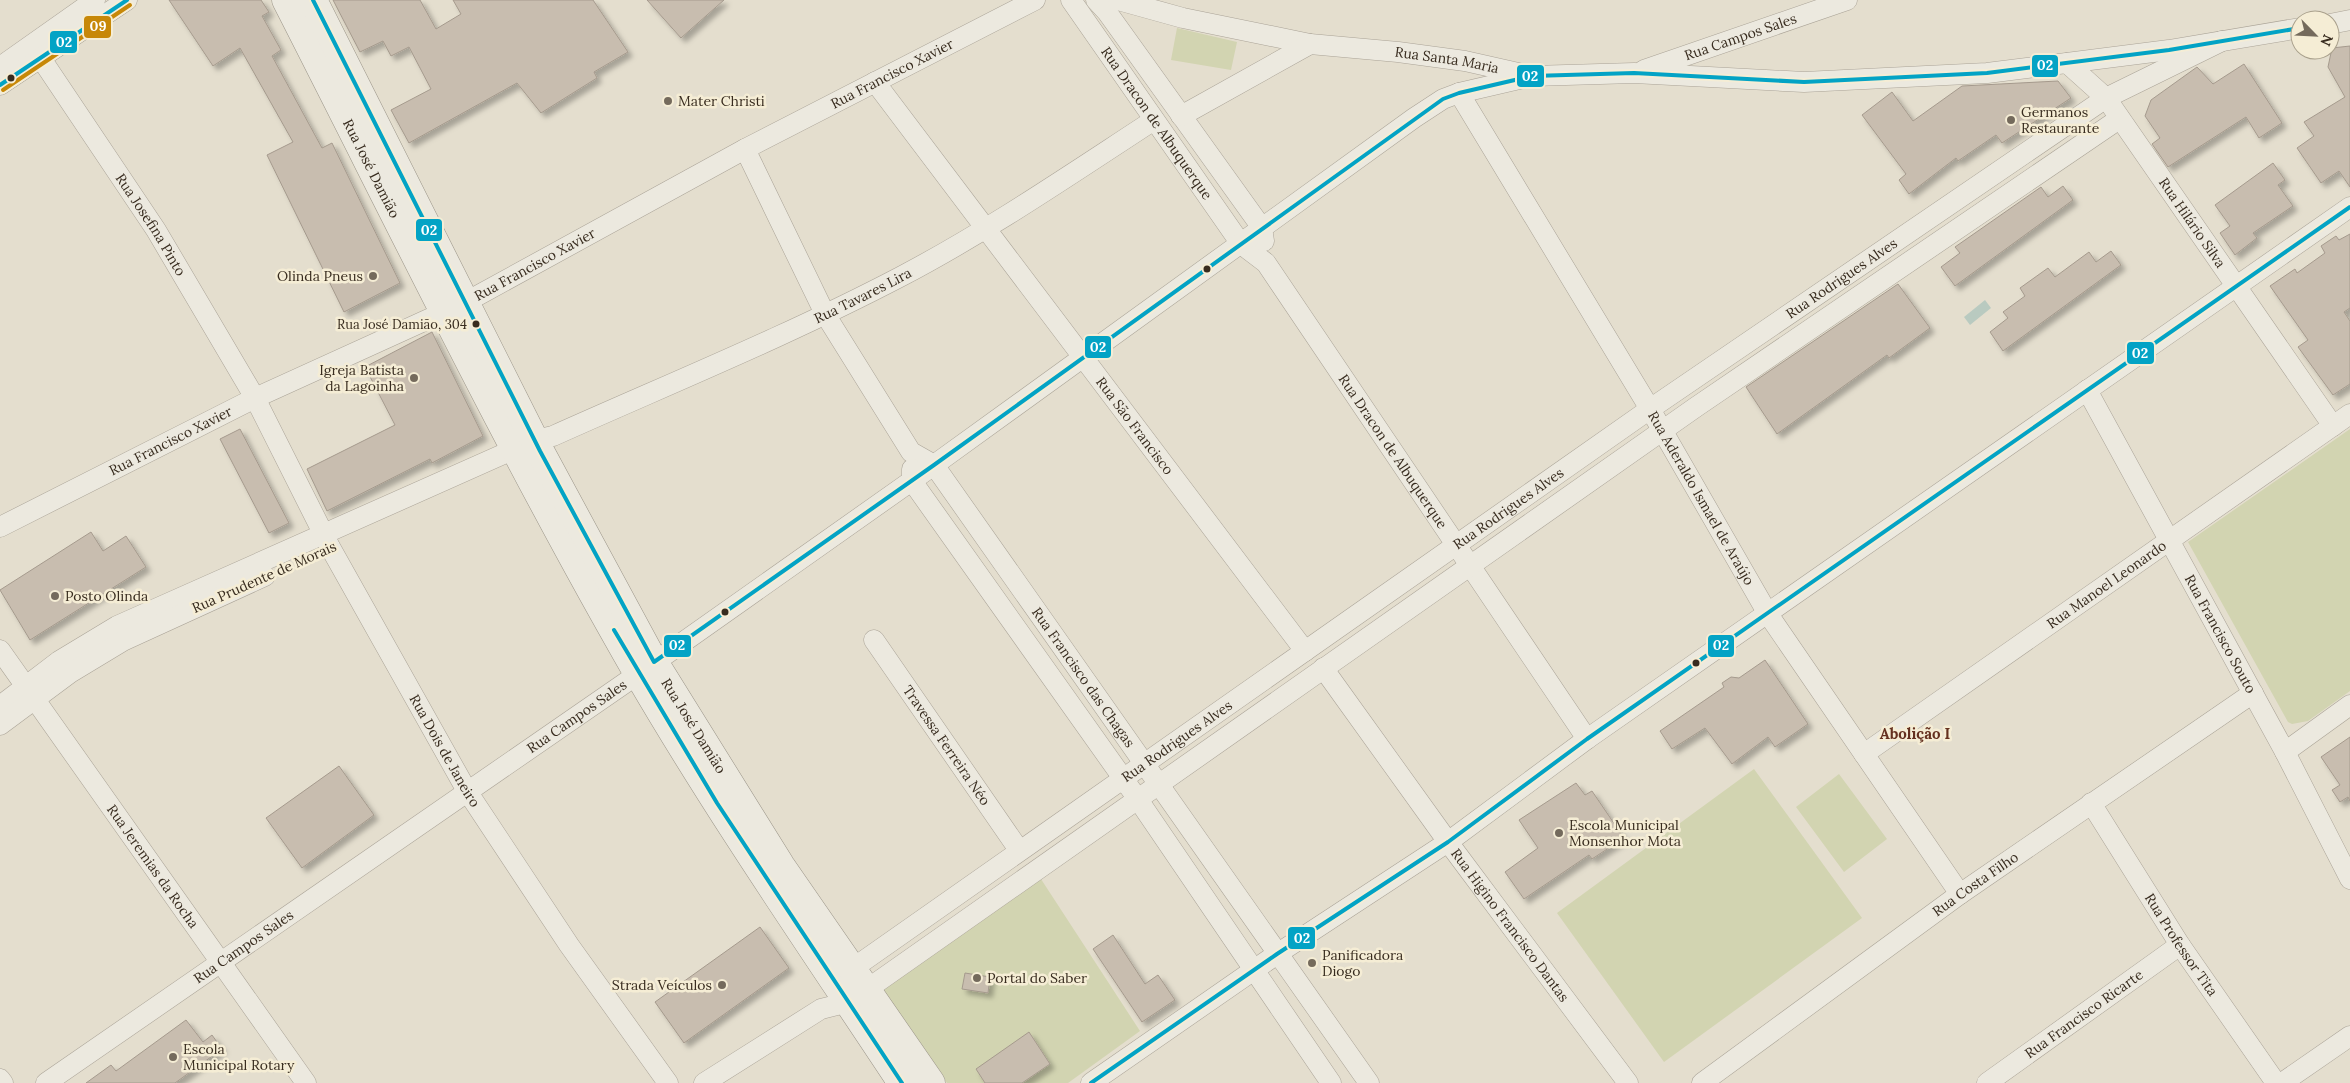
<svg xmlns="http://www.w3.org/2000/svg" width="2350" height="1083" font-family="Lora,serif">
<defs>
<filter id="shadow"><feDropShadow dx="4.5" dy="4.5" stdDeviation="2.5" flood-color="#0004"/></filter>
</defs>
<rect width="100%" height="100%" fill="#e4dece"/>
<path fill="#d2d4b1" d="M1177,28L1237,42L1231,70L1171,60Z
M2350,429V691L2308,721L2292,724L2288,722L2188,542Z
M1754,769L1862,918L1664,1062L1557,913Z
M1839,774L1887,839L1844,872L1796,807Z
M1039,876L1140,1031L1068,1083H947L882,990Z"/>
<path fill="#b9cac0" d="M1985,300L1991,308L1970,325L1964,317Z"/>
<path fill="#c8bdaf" stroke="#a59a8d" filter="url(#shadow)" d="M169,0H261L269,12L262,16L281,50L272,56L322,148L332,143L400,283L344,312L267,155L293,142L240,48L213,66Z
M333,0H420L436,29L461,14L453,0H593L628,52L594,72L597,78L541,113L517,83L409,143L391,110L431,89L409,47L391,56L383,41L360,52Z
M647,0H724L681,38Z
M2350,46V187L2339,171L2321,183L2297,148L2314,136L2304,122L2345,97L2328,67L2332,48Z
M2244,64L2282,123L2259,138L2246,117L2168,167L2152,144L2160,138L2145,116L2151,100L2197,67L2213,84Z
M2058,81L2071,98L2002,143L1996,135L1958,161L1956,158L1909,194L1899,180L1906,174L1862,115L1892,92L1913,121L1962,86Z
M2273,163L2285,180L2278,185L2293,206L2253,233L2257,238L2235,255L2220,233L2230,226L2215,205Z
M2063,186L2073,200L1955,286L1941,267L1960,253L1955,247L2041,187L2048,197Z
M2350,234V308L2344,312L2350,321V384L2333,395L2298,347L2308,340L2270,286L2295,269L2297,273L2325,253L2321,246L2336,236L2339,240Z
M2111,251L2121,265L2003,351L1990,332L2008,318L2003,312L2025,296L2020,288L2048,268L2055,277L2089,252L2096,262Z
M1898,284L1930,328L1889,358L1887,355L1777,434L1746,387Z
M432,332L483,436L432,463L430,459L327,511L307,469L395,425L365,367Z
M240,429L289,523L269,533L220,439Z
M91,532L103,551L126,536L146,567L30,640L0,590Z
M1765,660L1808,724L1775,747L1768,737L1732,764L1705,728L1672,749L1660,731L1724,687L1722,683L1731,677L1739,678Z
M2350,737V801L2348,797L2340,802L2332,790L2340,785L2321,757Z
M339,766L374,815L302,868L266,818Z
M1576,783L1585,795L1592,791L1624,838L1592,859L1589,855L1524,899L1505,872L1538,848L1519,820Z
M760,927L789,968L684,1043L655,1002Z
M1113,935L1145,984L1158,975L1175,1000L1142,1022L1093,949Z
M965,973L990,977L988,993L962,989Z
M186,1020L203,1042L212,1035L222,1049L175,1083H86L111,1065L116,1071Z
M1029,1032L1050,1064L1022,1083H985L976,1069Z"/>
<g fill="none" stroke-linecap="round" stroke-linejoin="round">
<g stroke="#aaa397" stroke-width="21">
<g id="street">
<path id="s1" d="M1071,0L1241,244L1266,263L1587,739"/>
<path d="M1096,0L1107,12L1262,228L1264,241"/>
<path id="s2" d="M1118,0L1183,18L1310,44L1398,52L1465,61L1532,76L1634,73L1804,82L1987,73L2169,50L2300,28"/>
<path d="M2330,24L2350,20"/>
<path id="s3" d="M40,57L156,230L255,398L330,547L467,791L569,945L668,1083"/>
<path id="s4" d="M2067,63L2106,98L2333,426"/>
<path d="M0,67L95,0"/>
<path id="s5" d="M1644,70L1847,0"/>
<path id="s6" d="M875,82L1305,651"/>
<path d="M0,85L127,0"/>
<path id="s7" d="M1459,93L1650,409L1768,614L1960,894"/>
<path d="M1181,116L1310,44"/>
<path id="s8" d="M745,149L825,314L911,452L934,465L1369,1083"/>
<path id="s9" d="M2087,390L2285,752L2350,879"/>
<path d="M912,469V481L1137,798L1331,1083"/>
<path id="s10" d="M0,527L255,398L466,302L745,149L1035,0"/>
<path id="s11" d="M874,640L1019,850"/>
<path id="s12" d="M0,650L306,1083"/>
<path id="s13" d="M1323,668L1448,842L1628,1083"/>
<path id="s14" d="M0,706L59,661L117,626L535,440L553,436C669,384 787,336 900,277C988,231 1071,174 1154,120"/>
<path d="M0,725L70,673L123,641L265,576"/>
<path d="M2285,752L2350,705"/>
<path id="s15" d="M1864,754L2350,414"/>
<path id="s16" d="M2091,803L2180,945L2276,1083"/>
<path id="s17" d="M842,976L1650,409L2106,98L2222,41"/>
<path d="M0,1079L3,1083"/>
<path id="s18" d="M46,1083L638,674L934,465L1414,118L1443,99L1459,93L1532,76"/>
<path d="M704,1083L821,1009L849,1002L1696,407L2119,119"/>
<path d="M1091,1083L1277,954L1448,842L1587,739L2350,207"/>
<path id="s19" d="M1702,1083L1960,894L2253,693"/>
<path id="s20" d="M1987,1083L2180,945"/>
<path d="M2282,1083L2350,1036"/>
</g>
</g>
<g stroke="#999387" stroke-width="29">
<g id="secondary">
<path id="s21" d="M286,0C401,225 511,453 637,672C719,813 812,947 902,1083"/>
<path id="s22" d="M313,0L540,451L654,662L781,866L931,1083"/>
</g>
</g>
<use href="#street" stroke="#ece9df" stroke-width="20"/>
<use href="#secondary" stroke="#ece9df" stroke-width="28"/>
<g stroke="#f5edd5" stroke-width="8">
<path id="bus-1" d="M313,0L540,451L654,662L934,465L1443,99L1459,93L1532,76L1634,73L1804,82L1987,73L2169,50L2300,28
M0,85L127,0
M614,630L717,803L902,1083
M1091,1083L1277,954L1448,842L1587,739L2350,207"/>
</g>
<g stroke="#f5edd5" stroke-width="8">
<path id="bus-2" d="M3,90L130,5"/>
</g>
<use href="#bus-1" stroke="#03a3c5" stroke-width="4"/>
<use href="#bus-2" stroke="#c78808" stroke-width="4"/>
</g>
<g fill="#382c1f" stroke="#f5edd5" stroke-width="2">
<circle cx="11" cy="78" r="4.5"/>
<circle cx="1207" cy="269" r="4.5"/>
<circle cx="476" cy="324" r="4.5"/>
<circle cx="725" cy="612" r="4.5"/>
<circle cx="1696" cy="663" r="4.5"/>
</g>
<g fill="#746a5c" stroke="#f5edd5" stroke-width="2">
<circle cx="668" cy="101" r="5"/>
<circle cx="2011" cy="120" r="5"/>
<circle cx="373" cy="276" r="5"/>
<circle cx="414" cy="378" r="5"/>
<circle cx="55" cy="596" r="5"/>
<circle cx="1559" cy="833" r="5"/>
<circle cx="1312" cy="963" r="5"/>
<circle cx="977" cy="978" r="5"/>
<circle cx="722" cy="985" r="5"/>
<circle cx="173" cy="1057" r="5"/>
</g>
<g text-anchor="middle" stroke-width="5" stroke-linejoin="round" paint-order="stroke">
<g font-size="13" fill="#382c1f" stroke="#f5edd5" text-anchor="end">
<text x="467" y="329">Rua José Damião, 304</text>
</g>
<g font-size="14" fill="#382c1f" stroke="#f5edd5">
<text dy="5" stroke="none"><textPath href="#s5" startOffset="102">Rua Campos Sales</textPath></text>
<text dy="5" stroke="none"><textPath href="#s2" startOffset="335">Rua Santa Maria</textPath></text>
<text dy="5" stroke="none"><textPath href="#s10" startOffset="1001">Rua Francisco Xavier</textPath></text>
<text dy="5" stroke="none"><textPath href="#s1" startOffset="150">Rua Dracon de Albuquerque</textPath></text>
<text dy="5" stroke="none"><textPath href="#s21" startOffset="189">Rua José Damião</textPath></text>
<text dy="5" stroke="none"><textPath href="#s4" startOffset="204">Rua Hilário Silva</textPath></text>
<text dy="5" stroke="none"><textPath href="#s3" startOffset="201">Rua Josefina Pinto</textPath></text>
<text dy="5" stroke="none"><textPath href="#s10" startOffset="596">Rua Francisco Xavier</textPath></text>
<text dy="5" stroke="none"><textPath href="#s17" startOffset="1219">Rua Rodrigues Alves</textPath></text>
<text dy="5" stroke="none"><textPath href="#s14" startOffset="958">Rua Tavares Lira</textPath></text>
<text dy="5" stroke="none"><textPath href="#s6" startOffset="431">Rua São Francisco</textPath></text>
<text dy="5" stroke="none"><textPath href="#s10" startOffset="191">Rua Francisco Xavier</textPath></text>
<text dy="5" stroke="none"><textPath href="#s1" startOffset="556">Rua Dracon de Albuquerque</textPath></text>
<text dy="5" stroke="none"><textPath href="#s7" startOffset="472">Rua Aderaldo Ismael de Araújo</textPath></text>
<text dy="5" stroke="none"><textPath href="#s17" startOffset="814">Rua Rodrigues Alves</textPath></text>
<text transform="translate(264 577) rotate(-24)" y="5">Rua Prudente de Morais</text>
<text dy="5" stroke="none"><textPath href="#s15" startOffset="296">Rua Manoel Leonardo</textPath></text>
<text dy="5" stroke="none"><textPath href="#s9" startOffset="278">Rua Francisco Souto</textPath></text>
<text dy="5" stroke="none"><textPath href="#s8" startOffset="632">Rua Francisco das Chagas</textPath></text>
<text dy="5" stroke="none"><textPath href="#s18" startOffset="645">Rua Campos Sales</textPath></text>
<text dy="5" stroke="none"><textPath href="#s22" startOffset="820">Rua José Damião</textPath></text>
<text dy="5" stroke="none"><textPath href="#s17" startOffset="409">Rua Rodrigues Alves</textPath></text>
<text dy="5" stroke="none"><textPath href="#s11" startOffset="128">Travessa Ferreira Néo</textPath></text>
<text dy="5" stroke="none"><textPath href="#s3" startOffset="804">Rua Dois de Janeiro</textPath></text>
<text dy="5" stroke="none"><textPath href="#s12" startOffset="265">Rua Jeremias da Rocha</textPath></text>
<text dy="5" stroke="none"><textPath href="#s19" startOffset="338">Rua Costa Filho</textPath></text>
<text dy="5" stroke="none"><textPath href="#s13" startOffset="318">Rua Higino Francisco Dantas</textPath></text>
<text dy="5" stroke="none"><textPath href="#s16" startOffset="168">Rua Professor Tita</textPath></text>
<text dy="5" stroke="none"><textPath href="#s18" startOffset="240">Rua Campos Sales</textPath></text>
<text dy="5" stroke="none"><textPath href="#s20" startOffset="119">Rua Francisco Ricarte</textPath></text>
</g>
<g font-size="14" fill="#382c1f" stroke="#f5edd5" text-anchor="start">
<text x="678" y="106">Mater Christi</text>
<text x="2021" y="117">Germanos<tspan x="2021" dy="16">Restaurante</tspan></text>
<text x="363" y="281" text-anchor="end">Olinda Pneus</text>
<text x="404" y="375" text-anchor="end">Igreja Batista<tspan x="404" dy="16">da Lagoinha</tspan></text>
<text x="65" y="601">Posto Olinda</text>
<text x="1569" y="830">Escola Municipal<tspan x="1569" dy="16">Monsenhor Mota</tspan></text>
<text x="1322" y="960">Panificadora<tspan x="1322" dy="16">Diogo</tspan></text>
<text x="987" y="983">Portal do Saber</text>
<text x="712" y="990" text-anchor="end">Strada Veículos</text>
<text x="183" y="1054">Escola<tspan x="183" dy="16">Municipal Rotary</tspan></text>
</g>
<g font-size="15" font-weight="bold" fill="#64301f" stroke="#f5edd5">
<text x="1915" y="739">Abolição I</text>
</g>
</g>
<g stroke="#f5edd5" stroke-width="2">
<rect x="83" y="15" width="29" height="24" rx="5" fill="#c78808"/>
<rect x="49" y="30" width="29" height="24" rx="5" fill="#03a3c5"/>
<rect x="2031" y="54" width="28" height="24" rx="5" fill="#03a3c5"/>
<rect x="1516" y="64" width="29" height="24" rx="5" fill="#03a3c5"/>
<rect x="415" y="218" width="28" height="24" rx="5" fill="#03a3c5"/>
<rect x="1084" y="335" width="28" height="24" rx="5" fill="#03a3c5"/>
<rect x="2126" y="341" width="29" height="24" rx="5" fill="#03a3c5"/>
<rect x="663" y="634" width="29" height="24" rx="5" fill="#03a3c5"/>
<rect x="1707" y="634" width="28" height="24" rx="5" fill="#03a3c5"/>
<rect x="1287" y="926" width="29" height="24" rx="5" fill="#03a3c5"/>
</g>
<g font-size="14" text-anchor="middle" font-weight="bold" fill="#fff">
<text x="98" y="31">09</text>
<text x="64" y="47">02</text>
<text x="2045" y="70">02</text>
<text x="1530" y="81">02</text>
<text x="429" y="235">02</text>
<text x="1098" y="352">02</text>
<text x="2140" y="358">02</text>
<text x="677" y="650">02</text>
<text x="1721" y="650">02</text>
<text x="1302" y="943">02</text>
</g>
<g transform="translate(2315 35) rotate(114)"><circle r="24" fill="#f5edd5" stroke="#a9a08c"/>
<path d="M0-4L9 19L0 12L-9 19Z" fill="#746a5c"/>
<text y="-8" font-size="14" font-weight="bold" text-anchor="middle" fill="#382c1f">N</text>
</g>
</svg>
